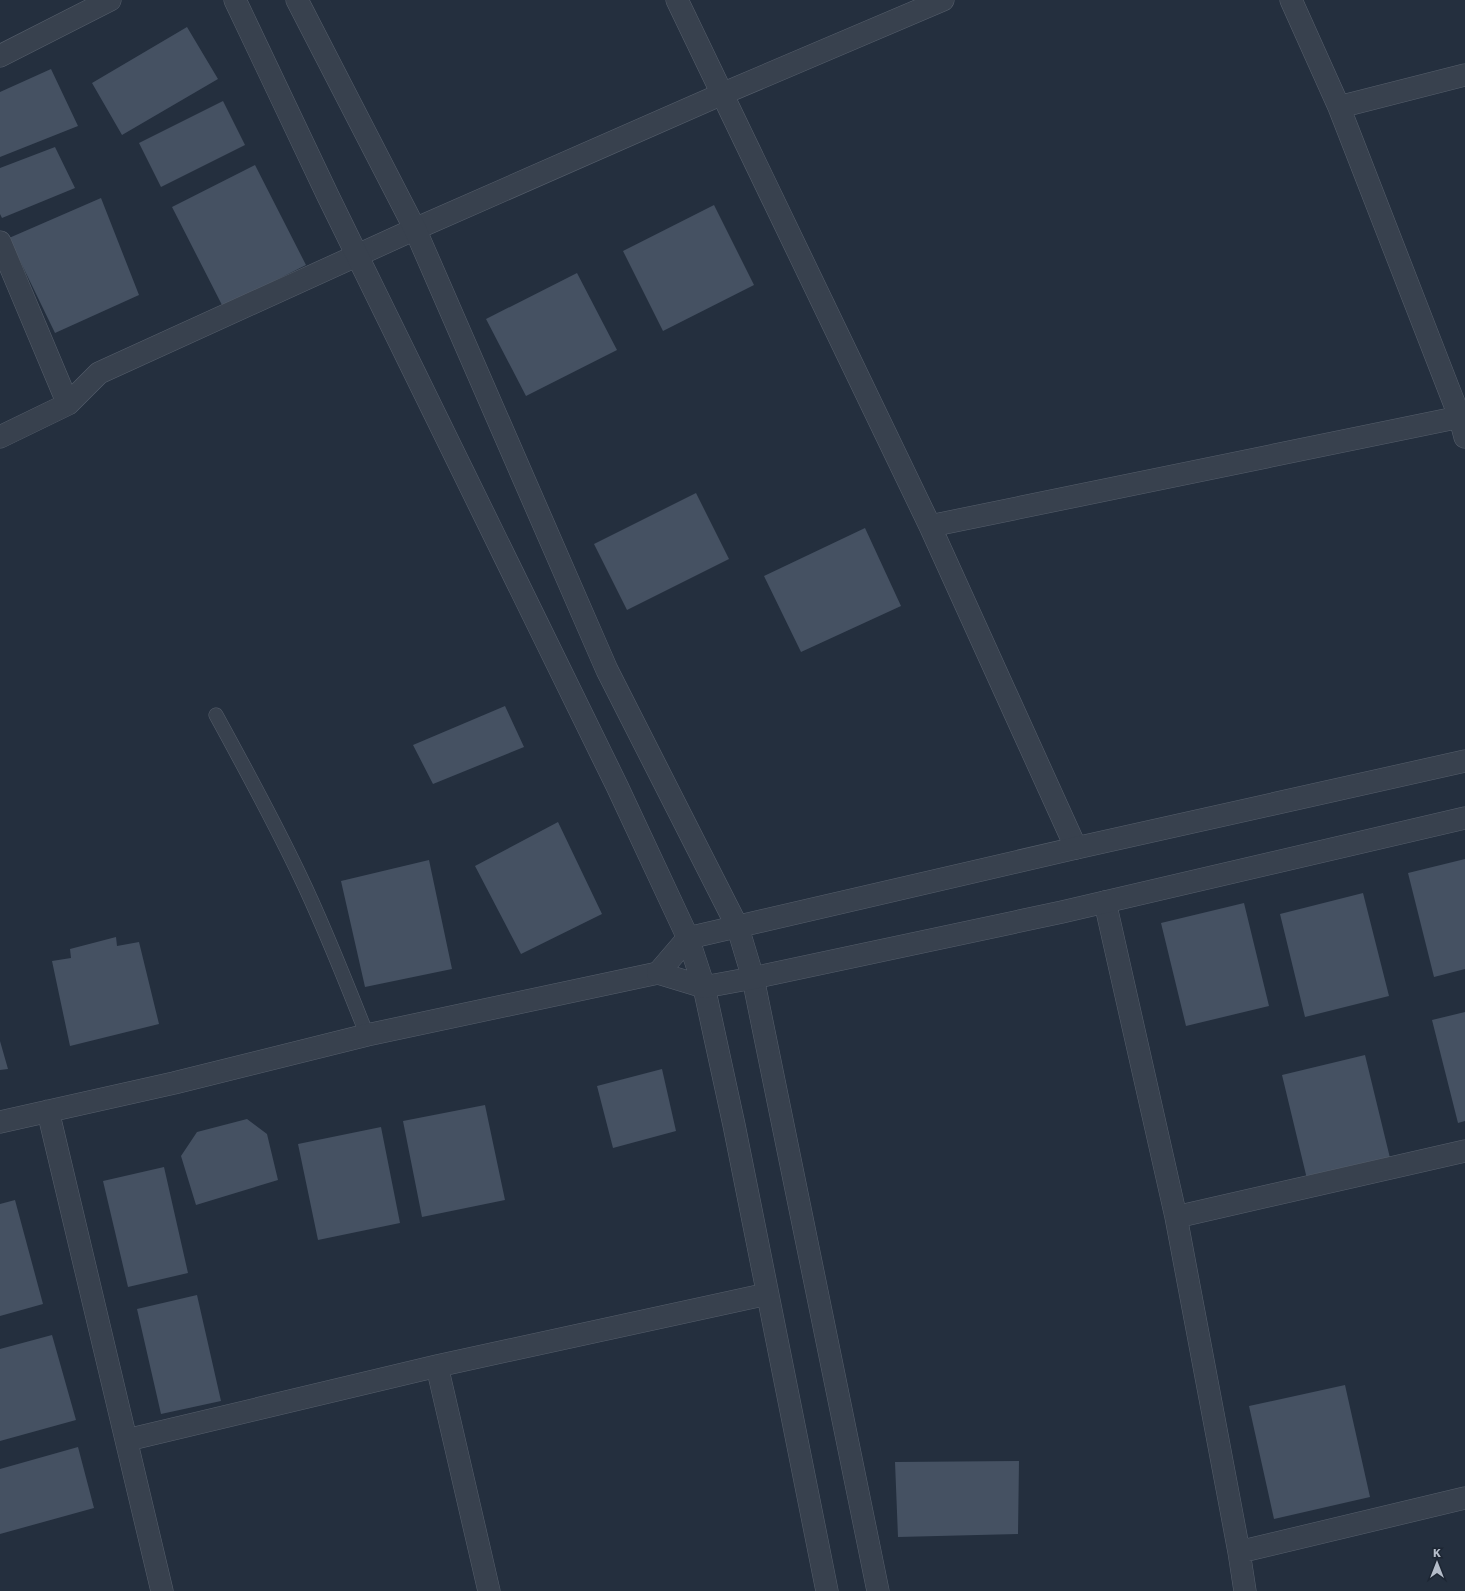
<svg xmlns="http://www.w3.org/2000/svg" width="1465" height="1591" font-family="'Golos Text',sans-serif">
<rect width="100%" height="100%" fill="#242f3e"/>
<path fill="#455162" d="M187,27L218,79L122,135L92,83Z
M51,69L78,126L0,157V92Z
M223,101L245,145L161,187L139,143Z
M55,147L75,188L2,218L0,214V168Z
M255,165L306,265L223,307L172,207Z
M101,198L139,295L55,333L9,238Z
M714,205L754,285L663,331L623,251Z
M577,273L617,350L526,396L486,319Z
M696,493L729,559L627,610L594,544Z
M865,528L901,606L801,652L764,576Z
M505,706L524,747L433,784L413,745Z
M558,822L602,914L521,954L475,866Z
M1465,859V969L1434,977L1408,873Z
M429,860L452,969L365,987L341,881Z
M1363,893L1389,996L1305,1017L1280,914Z
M1244,903L1269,1006L1186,1026L1161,923Z
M116,937L117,946L139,942L159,1024L70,1046L52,961L71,958L70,949Z
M1465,1012V1121L1458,1123L1432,1020Z
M0,1041L8,1069L0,1070Z
M1365,1055L1390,1158L1307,1179L1282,1075Z
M662,1069L676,1131L613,1148L597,1086Z
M485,1105L505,1200L422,1217L403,1121Z
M247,1119L267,1134L278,1180L196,1205L181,1156L197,1132Z
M381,1127L400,1223L318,1240L298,1144Z
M164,1167L188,1273L128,1287L103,1181Z
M15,1200L43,1304L0,1316V1204Z
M197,1295L221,1401L161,1414L137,1309Z
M52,1335L76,1420L0,1441V1349Z
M1345,1385L1370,1497L1274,1519L1249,1406Z
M78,1447L94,1508L0,1534V1469Z
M1019,1461L1018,1534L898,1537L895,1462Z"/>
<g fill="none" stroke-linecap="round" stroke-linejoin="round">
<g stroke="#565f6c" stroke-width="15">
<path id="service" d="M216,715C245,768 274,821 300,876C325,928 346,982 367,1035"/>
</g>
<g stroke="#565f6c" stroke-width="23">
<path id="minor" d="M677,0L930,526L1076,848
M1291,0L1339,107L1460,418L1465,437
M0,56L110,0
M1339,107L1465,75
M0,242L68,404
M0,437L68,404L99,373L415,229L722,94L943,0
M930,526L1465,416
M1105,902L1176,1217L1239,1552L1245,1591
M753,978L878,1591
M704,987L734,1125L827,1591
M48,1111L162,1591
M0,1122L174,1083L367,1035L658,973
M1176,1217L1465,1151
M437,1366L489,1591
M127,1440L437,1366L767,1294
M1239,1552L1465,1498"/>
</g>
<g stroke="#565f6c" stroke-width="23">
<path id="tertiary" d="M235,0L328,196L617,786L688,938L704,987
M297,0L415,229L607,670L738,928L753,978
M1465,761L1076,848L688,938L658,973L704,987L753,978L1062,912L1465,818"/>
</g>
<use href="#service" stroke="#38414e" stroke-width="14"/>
<use href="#minor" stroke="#38414e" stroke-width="22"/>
<use href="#tertiary" stroke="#38414e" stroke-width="22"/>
</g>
<g transform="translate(1437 1563)" stroke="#1d2633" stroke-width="3" paint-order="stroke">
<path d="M0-3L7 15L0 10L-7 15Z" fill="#b4bcc9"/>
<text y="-6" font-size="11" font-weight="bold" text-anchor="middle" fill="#b4bcc9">K</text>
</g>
</svg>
